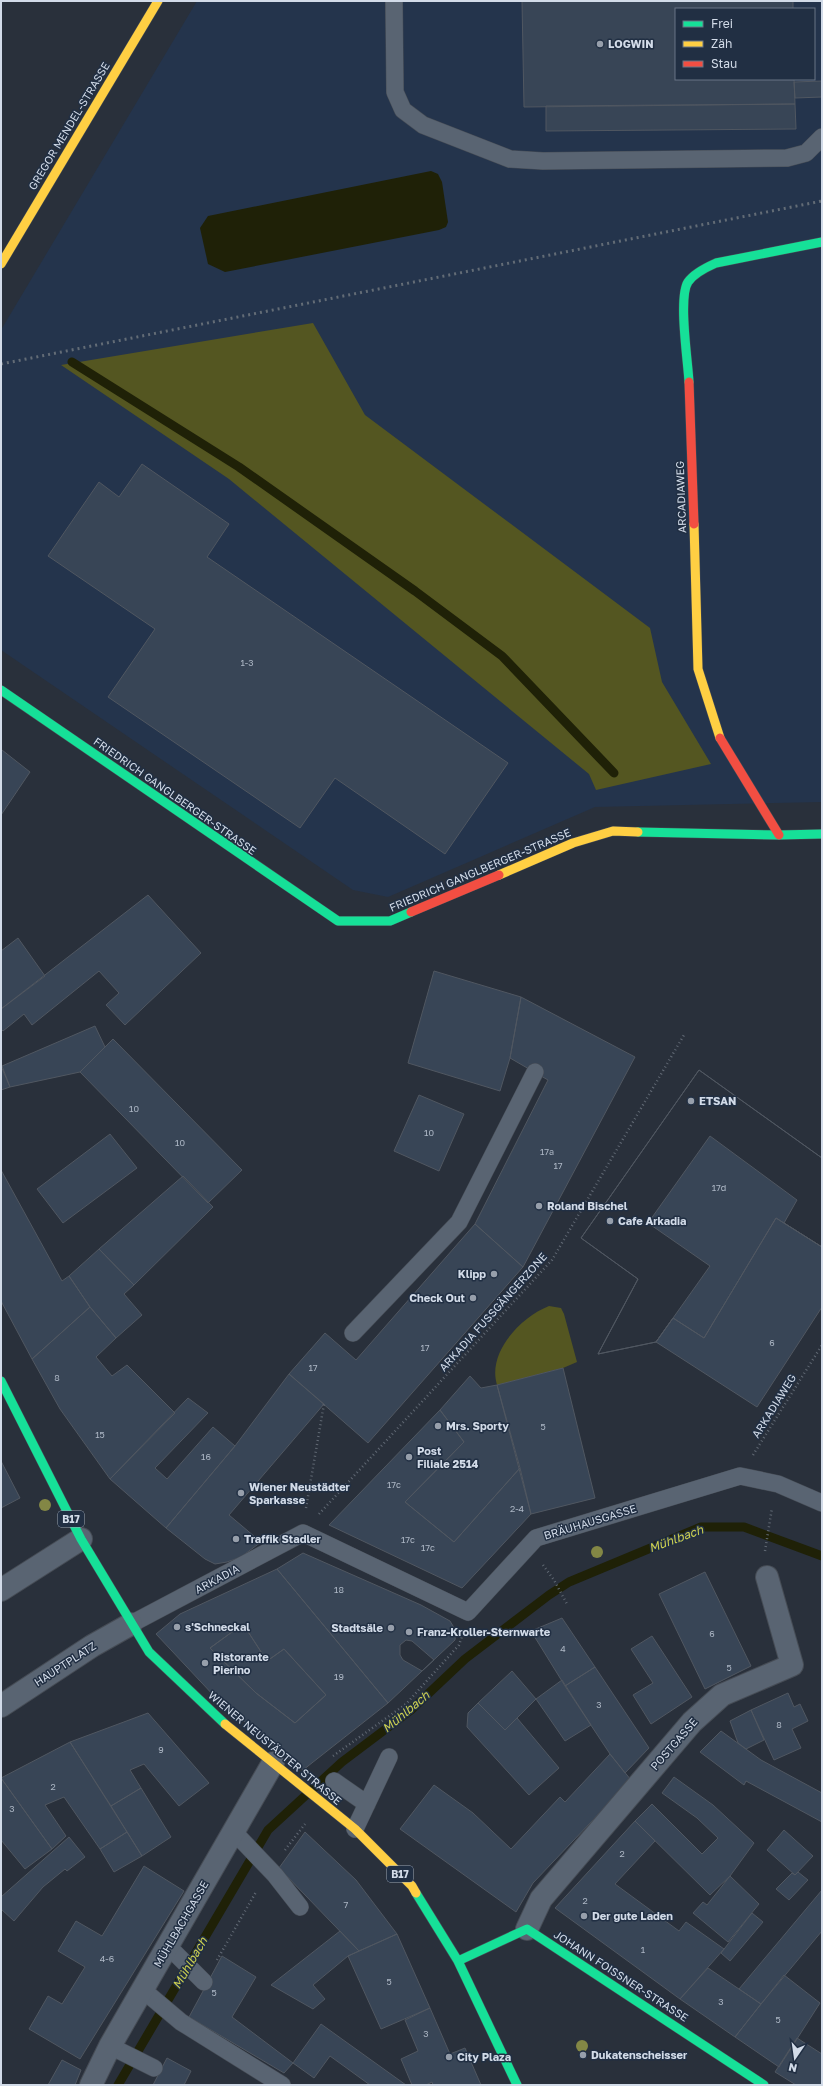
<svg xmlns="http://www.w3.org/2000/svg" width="823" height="2086" font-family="'Golos Text',sans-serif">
<rect width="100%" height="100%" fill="#29303b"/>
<path fill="#24344c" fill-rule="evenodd" d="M197,1H822V802L595,807L388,897L353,890L1,650V330ZM676,9H814V79H676Z"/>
<path fill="#545621" d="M313,323L365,415L650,628L662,682L711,764L596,790L589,774L229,479L61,365Z
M549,1306L561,1308L564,1314L577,1362L563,1368L497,1385C487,1352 521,1317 549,1306Z"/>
<path fill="#1f2107" d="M431,171L438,174L442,182L448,222L446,227L439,230L225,272L208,264L200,228L208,216Z"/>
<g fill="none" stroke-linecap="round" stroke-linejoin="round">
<path stroke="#1f2107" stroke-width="9" d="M72,362L239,467L415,591L502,656L614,773
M118,2085L268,1830L342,1762L411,1710L465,1659L549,1595L569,1582L701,1527H744L822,1556"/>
</g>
<path fill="#384556" stroke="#505761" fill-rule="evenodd" d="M522,1H793V9H676V79H794L795,104L524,107Z
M822,81V97L795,98L794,82Z
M795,104L796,129L546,131V106Z
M142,464L229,524L207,557L508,763L445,854L335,778L300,828L108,697L155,629L48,556L99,482L119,497Z
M2,750L30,772L1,815V751Z
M148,895L201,953L125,1025L106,1005L119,993L99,971L32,1025L24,1014L3,1031L1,1029V1009Z
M18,938L45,976L1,1009V951Z
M434,971L521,997L510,1058L500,1091L408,1063Z
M521,997L635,1057L523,1267L475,1224L548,1080L510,1058Z
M95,1026L105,1047L80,1072L10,1087L2,1066Z
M113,1039L242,1170L208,1203L80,1072Z
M1,1066L10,1087L1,1090Z
M699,1070L822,1158V1247L776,1218L704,1338L673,1318L656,1342L598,1354L638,1279L581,1238Z
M699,1070L822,1158V1247L784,1223L797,1200L710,1136L648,1223L710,1266L656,1342L598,1354L638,1279L581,1238Z
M419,1095L464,1114L439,1171L394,1151Z
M110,1134L137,1168L63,1223L37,1189Z
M1,1170L62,1281L69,1276L90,1307L32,1359L1,1301Z
M183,1176L213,1207L134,1285L99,1249Z
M776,1218L822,1247V1307L757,1407L656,1342L673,1318L704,1338Z
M475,1224L523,1267L368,1443L289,1374L325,1333L356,1360Z
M99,1249L134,1285L124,1294L142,1315L116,1338L90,1307L69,1276Z
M90,1307L116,1338L96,1357L112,1376L127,1365L175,1413L110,1479L60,1409L32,1359Z
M563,1368L595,1498L531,1514L497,1385Z
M289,1374L324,1404L229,1515L261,1542L241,1557L227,1562L215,1564L205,1559L166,1528L235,1446Z
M470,1376L481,1388L497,1385L520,1468L454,1542L405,1502L464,1442L440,1410Z
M188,1398L208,1413L155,1468L167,1479L213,1427L235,1446L166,1528L110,1479Z
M440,1410L464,1442L405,1502L454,1542L520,1468L531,1514L462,1588L329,1525Z
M1,1461L20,1498L1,1508Z
M303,1553L421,1605L450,1621L456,1631L455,1640L388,1703L277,1569Z
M277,1569L388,1703L303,1770L216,1698L156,1634L180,1614ZM243,1624L267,1661L284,1649L326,1695L295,1723L256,1693L210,1648Z
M705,1572L751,1666L705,1689L659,1594Z
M562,1618L595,1667L565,1686L531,1631Z
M243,1624L267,1661L284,1649L326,1695L295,1723L256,1693L210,1648Z
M652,1636L692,1697L651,1724L633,1695L653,1683L631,1649Z
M406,1640L412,1641L434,1660L422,1671L403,1660L400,1655V1645Z
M595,1667L649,1748L625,1773L610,1754L565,1686Z
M512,1671L536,1699L505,1730L478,1703Z
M562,1680L591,1725L565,1741L536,1699Z
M788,1693L794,1707L800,1704L808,1721L792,1729L801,1748L774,1760L751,1710Z
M478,1703L505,1730L517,1718L559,1768L529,1795L467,1727L468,1713Z
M751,1710L764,1740L746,1749L738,1743L730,1721Z
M148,1713L209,1783L179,1806L144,1764L130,1770L141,1788L111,1806L70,1742Z
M721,1731L761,1760L822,1793V1822L746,1781L744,1785L700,1752Z
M70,1742L127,1832L100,1849L64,1797L45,1805L66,1836L52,1849L1,1778Z
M610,1754L631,1780L533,1883L516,1912L400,1829L434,1785L473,1813L511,1849L560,1797L565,1802Z
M674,1777L713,1805L754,1843L730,1876L710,1895L635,1821L652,1804L702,1854L718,1838L697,1818L662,1793Z
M1,1778L52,1849L25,1869L1,1840Z
M141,1788L171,1837L142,1856L111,1806Z
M635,1821L655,1841L615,1884L679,1931L686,1922L724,1949L680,1999L555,1908Z
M784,1830L813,1856L795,1875L767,1850Z
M127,1832L142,1856L114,1872L100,1849Z
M305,1832L356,1880L397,1934L359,1951L279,1868Z
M69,1837L85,1857L67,1871L65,1869L43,1887L14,1921L1,1909V1897Z
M144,1866L184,1891L80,2059L29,2029L48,1996L62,2004L85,1967L58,1951L76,1921L102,1936Z
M798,1872L808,1880L789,1900L776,1889L792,1873L795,1875Z
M730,1876L759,1904L728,1942L693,1913L703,1902L707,1905Z
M822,1890V1931L761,2004L739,1989Z
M752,1913L763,1922L730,1961L721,1953Z
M340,1931L359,1951L348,1956L313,1985L325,1999L313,2009L271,1985Z
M397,1934L430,2008L381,2029L348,1956Z
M222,1956L256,1977L232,2017L293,2063L284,2073L189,2017Z
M708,1968L761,2004L735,2037L680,1999Z
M784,1975L820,2003L779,2067L735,2037Z
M430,2008L450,2054L465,2048L481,2085H433L432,2082L426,2085H412L401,2059L418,2051L405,2020Z
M321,2024L406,2085H370L330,2056L314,2078L293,2063Z
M797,2038L822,2054V2085H796L775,2072Z
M167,2058L191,2071L184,2085H153Z
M62,2060L81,2070L75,2085H48Z"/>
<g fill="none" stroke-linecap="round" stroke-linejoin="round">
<g stroke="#464c55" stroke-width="18">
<path id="lane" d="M394,1L395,92L403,110L423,125L510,159L543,161L787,158L806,153L822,137
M353,1333L459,1222L535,1072
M131,1624L303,1533L468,1612L536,1538L740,1476L778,1484L822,1503
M334,1781L367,1804
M355,1829L389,1757
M234,1832L275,1875L300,1907
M168,1946L204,1982
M143,1990L181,2022L282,2085
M110,2046L154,2068"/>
</g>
<g stroke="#464c55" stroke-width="24">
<path id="street" d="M1,1590L81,1539
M1,1706L92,1646L131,1624
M527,1929L541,1899L692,1722L722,1695L792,1665L767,1577
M91,2085L110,2046L273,1763"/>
</g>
<g stroke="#464c55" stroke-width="10">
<path id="fast" d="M689,382C688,362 678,297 688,282C694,273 707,267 716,263L822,242
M1,690L338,921H390L411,912
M638,832L779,835L822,834
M1,1381L81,1539L149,1652L225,1724
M416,1893L458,1961L517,2085
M458,1961L527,1929L764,2085"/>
</g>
<g stroke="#464c55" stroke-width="10">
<path id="slow" d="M1,264L158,1
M694,524L698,669L720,738
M499,875L573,843L613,831L638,832
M225,1724L355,1829L412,1886L416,1893"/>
</g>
<g stroke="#464c55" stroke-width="10">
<path id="jam" d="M689,382L694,524
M720,738L779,835
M411,912L499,875"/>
</g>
<path stroke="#616974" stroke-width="2.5" stroke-dasharray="1 3" stroke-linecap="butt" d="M753,1455L822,1345
M306,1508L324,1404
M319,1514L552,1260L684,1035
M765,1551L772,1508
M543,1565L554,1580L567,1604
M333,1756L406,1704L459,1645L462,1636
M285,1850L305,1824
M217,1960L256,1892"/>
<use href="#lane" stroke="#596472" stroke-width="17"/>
<use href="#street" stroke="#596472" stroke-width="22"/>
<use href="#fast" stroke="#16e098" stroke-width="9"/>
<use href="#slow" stroke="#ffcf43" stroke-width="9"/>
<use href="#jam" stroke="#f24e42" stroke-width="9"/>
<path stroke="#636c76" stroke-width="3" stroke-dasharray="2 4" stroke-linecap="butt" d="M1,364L822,201"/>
</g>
<g fill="#838745">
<circle cx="45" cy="1505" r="6"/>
<circle cx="597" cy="1552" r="6"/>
<circle cx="582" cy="2046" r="6"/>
</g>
<g fill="#979fab" stroke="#212f43" stroke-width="1.5">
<circle cx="600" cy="44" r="4"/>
<circle cx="691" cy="1101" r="4"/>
<circle cx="539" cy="1206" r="4"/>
<circle cx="610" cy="1221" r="4"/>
<circle cx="494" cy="1274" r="4"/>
<circle cx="473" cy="1298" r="4"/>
<circle cx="438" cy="1426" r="4"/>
<circle cx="409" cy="1457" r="4"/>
<circle cx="241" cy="1493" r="4"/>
<circle cx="236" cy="1539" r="4"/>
<circle cx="177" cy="1627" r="4"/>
<circle cx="391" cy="1628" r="4"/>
<circle cx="409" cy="1632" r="4"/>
<circle cx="205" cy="1663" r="4"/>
<circle cx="584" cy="1916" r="4"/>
<circle cx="583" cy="2055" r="4"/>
<circle cx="449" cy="2057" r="4"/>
</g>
<g text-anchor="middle" stroke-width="3" stroke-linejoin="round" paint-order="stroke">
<g font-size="9" fill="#acb6c4">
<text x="247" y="666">1-3</text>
<text x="134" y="1112">10</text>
<text x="429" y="1136">10</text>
<text x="180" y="1146">10</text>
<text x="547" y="1155">17a</text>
<text x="558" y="1169">17</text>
<text x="719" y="1191">17d</text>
<text x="772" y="1346">6</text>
<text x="425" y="1351">17</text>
<text x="313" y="1371">17</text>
<text x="57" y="1381">8</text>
<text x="543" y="1430">5</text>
<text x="100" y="1438">15</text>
<text x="206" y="1460">16</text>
<text x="394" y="1488">17c</text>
<text x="517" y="1512">2-4</text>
<text x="408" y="1543">17c</text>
<text x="428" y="1551">17c</text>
<text x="339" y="1593">18</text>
<text x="712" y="1637">6</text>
<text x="563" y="1652">4</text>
<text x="729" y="1671">5</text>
<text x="339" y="1680">19</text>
<text x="599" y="1708">3</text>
<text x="779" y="1728">8</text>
<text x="161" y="1753">9</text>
<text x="53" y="1790">2</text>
<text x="12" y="1812">3</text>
<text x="622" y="1857">2</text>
<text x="585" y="1904">2</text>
<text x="346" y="1908">7</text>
<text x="643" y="1953">1</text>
<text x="107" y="1962">4-6</text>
<text x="389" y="1985">5</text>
<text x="214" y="1996">5</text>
<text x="721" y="2005">3</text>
<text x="778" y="2023">5</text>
<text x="426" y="2037">3</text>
</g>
<g fill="#212f43" stroke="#9da7b6" stroke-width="1">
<rect x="58" y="1511" width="26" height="16" rx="3"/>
<rect x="387" y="1866" width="26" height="16" rx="3"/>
</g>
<g font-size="10" font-weight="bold" fill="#d2dbe8">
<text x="71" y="1523">B17</text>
<text x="400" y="1878">B17</text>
</g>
<g font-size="11" font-weight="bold" fill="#d2dbe8" stroke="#212f43" text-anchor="start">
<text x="608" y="48">LOGWIN</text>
<text x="699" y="1105">ETSAN</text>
<text x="547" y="1210">Roland Bischel</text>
<text x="618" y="1225">Cafe Arkadia</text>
<text x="486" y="1278" text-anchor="end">Klipp</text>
<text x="465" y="1302" text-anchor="end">Check Out</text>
<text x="446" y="1430">Mrs. Sporty</text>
<text x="417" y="1455">Post<tspan x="417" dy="13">Filiale 2514</tspan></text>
<text x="249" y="1491">Wiener Neustädter<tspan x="249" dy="13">Sparkasse</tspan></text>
<text x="244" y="1543">Traffik Stadler</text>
<text x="185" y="1631">s'Schneckal</text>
<text x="383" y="1632" text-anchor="end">Stadtsäle</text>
<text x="417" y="1636">Franz-Kroller-Sternwarte</text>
<text x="213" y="1661">Ristorante<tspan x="213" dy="13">Pierino</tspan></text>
<text x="592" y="1920">Der gute Laden</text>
<text x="591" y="2059">Dukatenscheisser</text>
<text x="457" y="2061">City Plaza</text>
</g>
<g font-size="11" fill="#d2dbe8" stroke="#212f43">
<text transform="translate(69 126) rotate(-59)" y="4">GREGOR MENDEL-STRASSE</text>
<text transform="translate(681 497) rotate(-92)" y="4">ARCADIAWEG</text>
<text transform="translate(175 796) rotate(35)" y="4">FRIEDRICH GANGLBERGER-STRASSE</text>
<text transform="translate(480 870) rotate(-23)" y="4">FRIEDRICH GANGLBERGER-STRASSE</text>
<text transform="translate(493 1312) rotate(-48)" y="4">ARKADIA FUSSGÄNGERZONE</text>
<text transform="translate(774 1406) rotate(-58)" y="4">ARKADIAWEG</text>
<text transform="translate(590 1522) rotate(-17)" y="4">BRÄUHAUSGASSE</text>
<text transform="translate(217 1579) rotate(-28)" y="4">ARKADIA</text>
<text transform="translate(65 1664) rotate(-33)" y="4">HAUPTPLATZ</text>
<text transform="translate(674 1744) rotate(-49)" y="4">POSTGASSE</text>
<text transform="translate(275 1748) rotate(40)" y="4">WIENER NEUSTÄDTER STRASSE</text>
<text transform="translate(181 1924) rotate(-60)" y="4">MÜHLBACHGASSE</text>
<text transform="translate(621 1976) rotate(33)" y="4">JOHANN FOISSNER-STRASSE</text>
</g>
<g font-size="12" font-style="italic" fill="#ced150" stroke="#212f43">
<text transform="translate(676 1539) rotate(-20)" y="4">Mühlbach</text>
<text transform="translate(406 1712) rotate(-40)" y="4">Mühlbach</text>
<text transform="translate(190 1963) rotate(-60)" y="4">Mühlbach</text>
</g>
</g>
<rect width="823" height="2086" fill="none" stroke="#d2dbe8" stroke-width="4"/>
<rect x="675" y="8" width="140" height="72" fill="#212f43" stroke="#687485"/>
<rect x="683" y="21" width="20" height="6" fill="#16e098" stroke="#687485"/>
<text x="711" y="28" font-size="12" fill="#d2dbe8">Frei</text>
<rect x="683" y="41" width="20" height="6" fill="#ffcf43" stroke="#687485"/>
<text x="711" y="48" font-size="12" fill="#d2dbe8">Zäh</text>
<rect x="683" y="61" width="20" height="6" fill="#f24e42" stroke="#687485"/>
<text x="711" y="68" font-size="12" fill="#d2dbe8">Stau</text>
<g transform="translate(795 2058) rotate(193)" stroke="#212f43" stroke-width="3" paint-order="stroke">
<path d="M0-3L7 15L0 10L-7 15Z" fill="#d2dbe8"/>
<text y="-6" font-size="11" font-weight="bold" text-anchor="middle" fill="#d2dbe8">N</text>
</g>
</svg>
